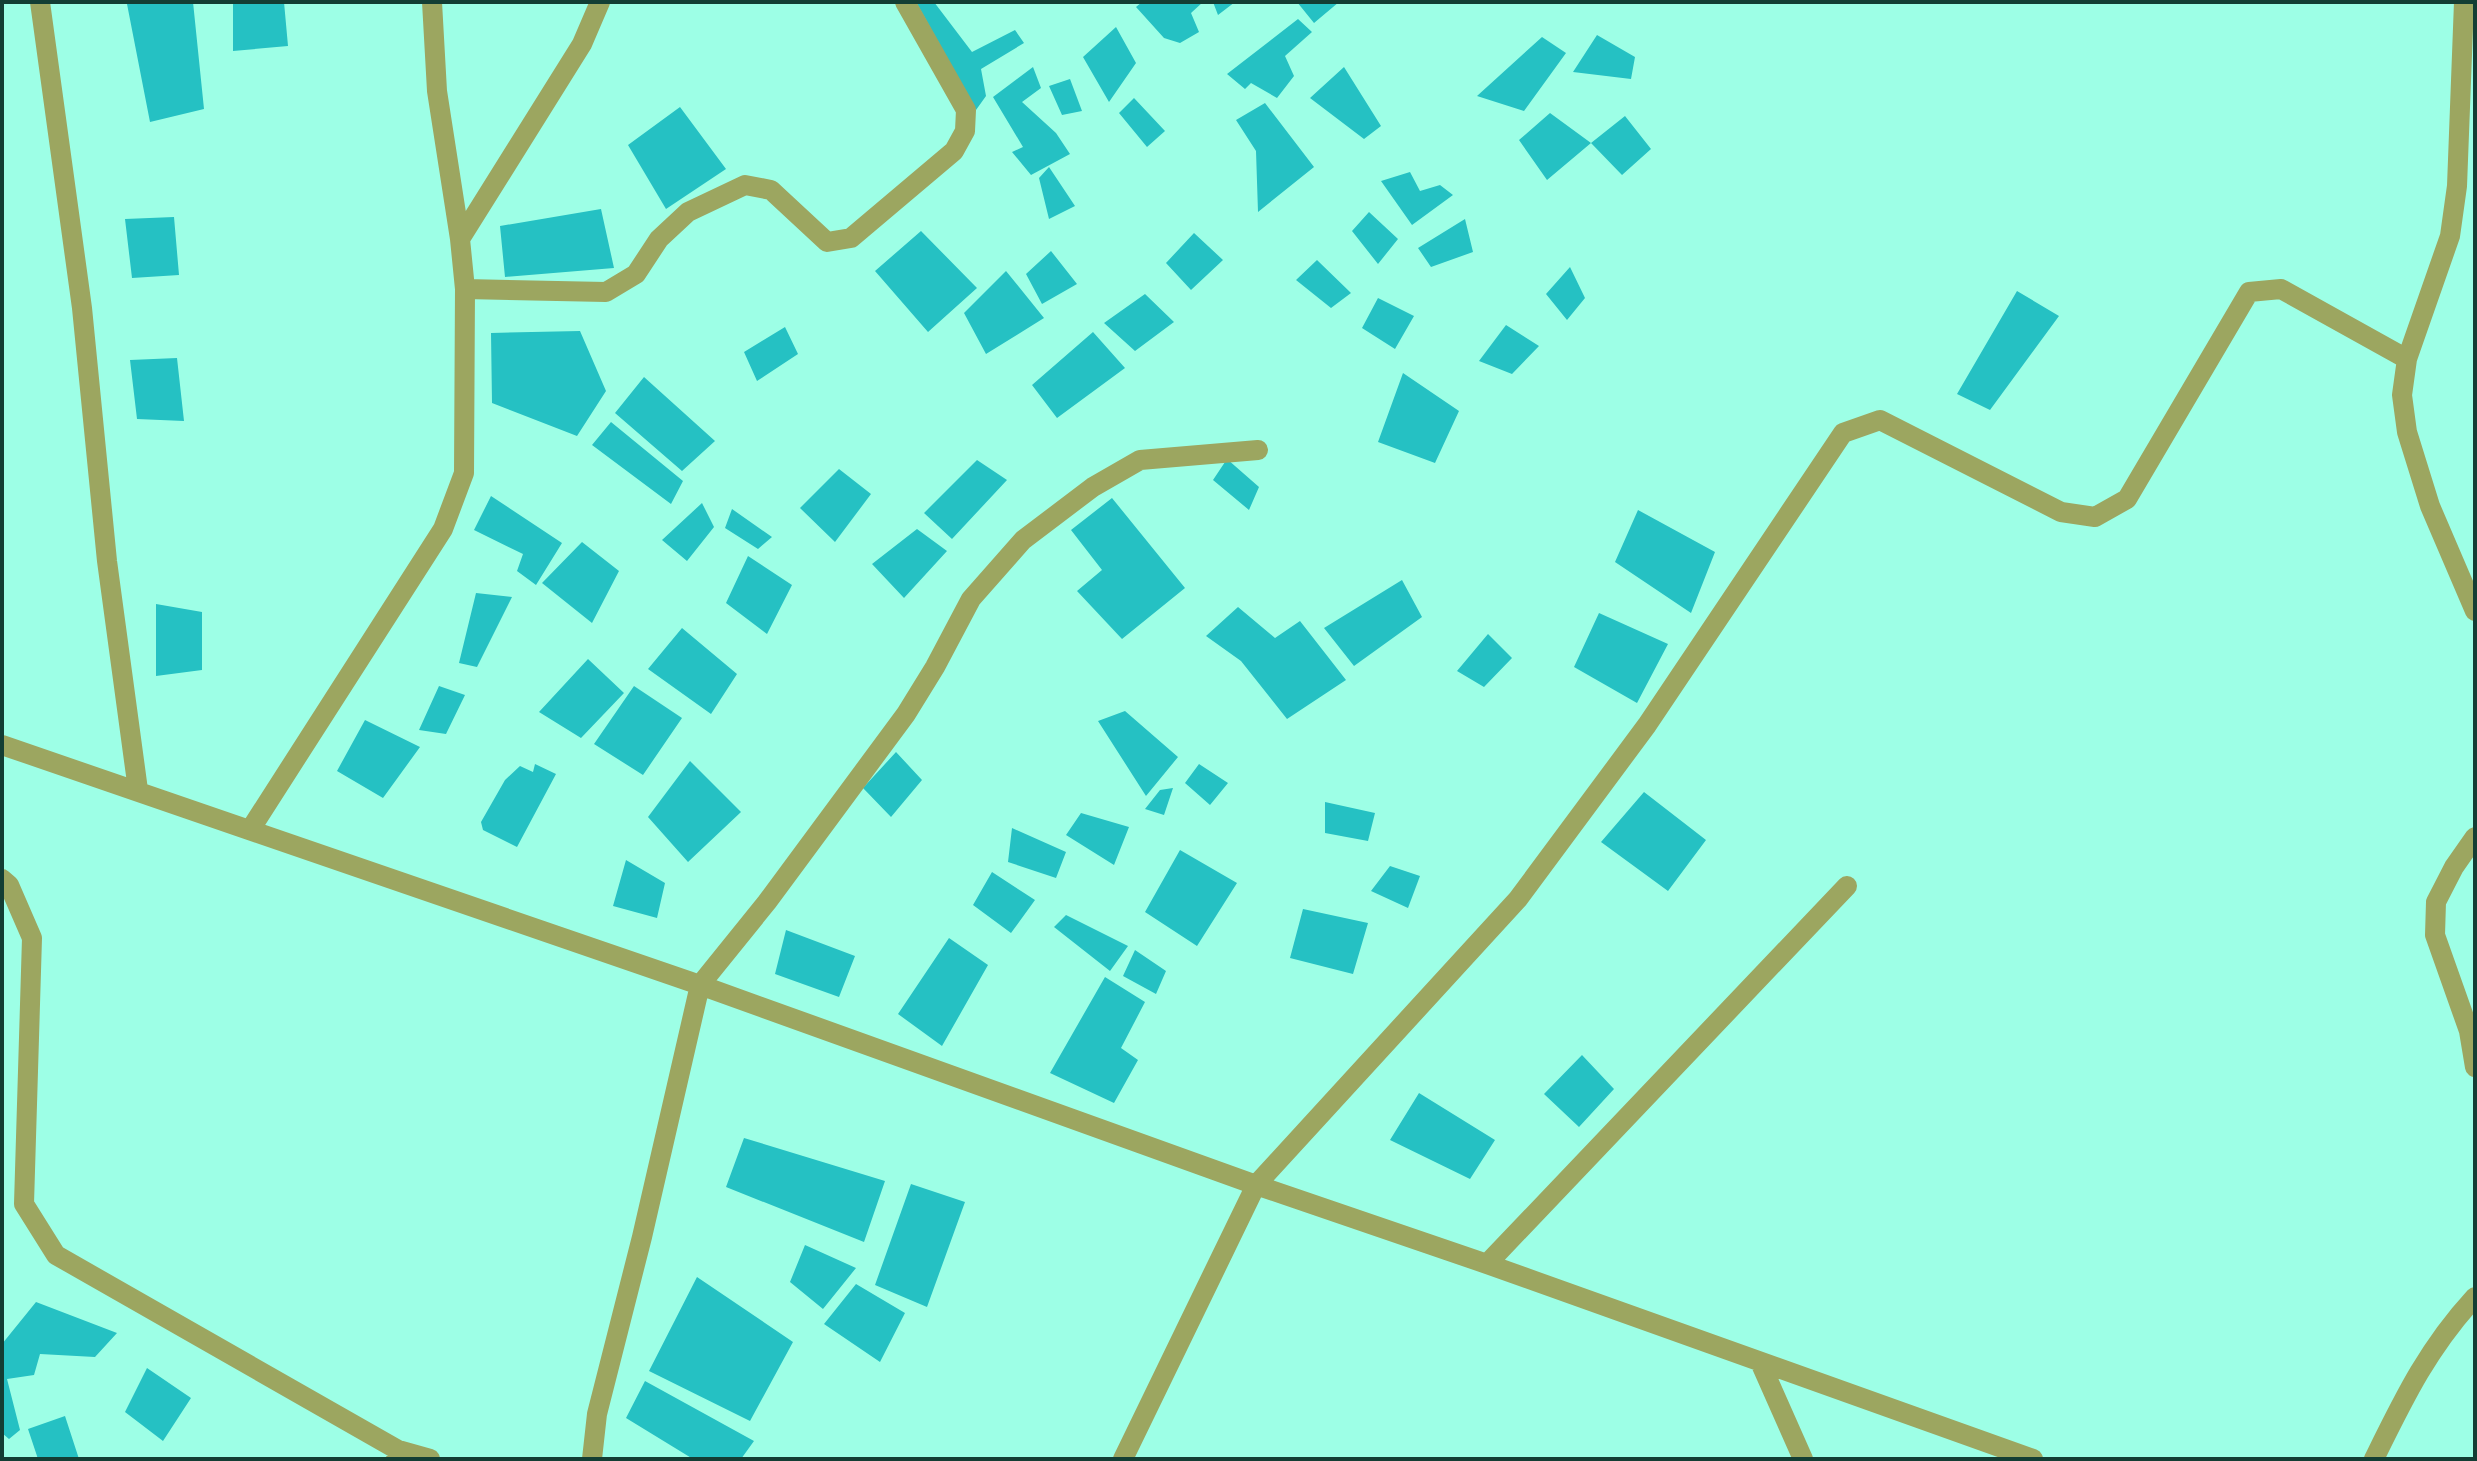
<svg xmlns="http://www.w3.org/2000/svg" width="2477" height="1461" font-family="Helvetica,sans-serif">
<rect width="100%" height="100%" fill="#9dffe6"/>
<path fill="#25c1c3" d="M160,2H193L204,109L150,122L127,4Z
M233,2H284L288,46L233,51Z
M916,2H934L972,52L1015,30L1024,43L981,69L986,96L976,110Z
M1142,2H1203L1191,13L1199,32L1180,43L1164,38L1136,7Z
M1213,2H1235L1218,15Z
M1297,2H1339L1314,23Z
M1298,19L1312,32L1285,56L1294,76L1277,98L1251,83L1245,89L1227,74Z
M1116,27L1136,63L1109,102L1083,57Z
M1597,35L1635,57L1631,79L1573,72Z
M1542,37L1566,53L1524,111L1477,96Z
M1033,67L1041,88L1022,102L1056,133L1070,154L1031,175L1012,152L1023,147L993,97Z
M1344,67L1381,126L1364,139L1310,98Z
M1070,79L1082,111L1062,115L1049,86Z
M1134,98L1165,131L1147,147L1119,113Z
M1265,103L1314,167L1258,212L1256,151L1236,120Z
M680,107L726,169L666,209L628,145Z
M1550,113L1591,143L1547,180L1519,140Z
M1625,116L1651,149L1622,175L1591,143Z
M1049,167L1075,206L1049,219L1039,178Z
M1410,172L1420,191L1440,185L1453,195L1412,225L1381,181Z
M601,209L614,268L505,277L500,226Z
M1369,212L1398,239L1378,264L1352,231Z
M174,217L179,275L132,278L125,219Z
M1465,219L1473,252L1431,267L1418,248Z
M921,231L977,288L928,332L875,271Z
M1194,233L1223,260L1191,290L1166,263Z
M1051,251L1077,284L1042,304L1026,274Z
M1317,260L1351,293L1331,308L1296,280Z
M1570,267L1585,298L1567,320L1546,294Z
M1006,271L1044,318L986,354L964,313Z
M2017,291L2059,316L1990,410L1957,394Z
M1145,294L1174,322L1135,351L1104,323Z
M1378,298L1414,316L1395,349L1362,328Z
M1506,325L1539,346L1512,374L1479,361Z
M785,327L798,354L757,381L744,352Z
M580,331L606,391L577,436L492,403L491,333Z
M1093,332L1125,368L1057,418L1032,385Z
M177,358L184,421L137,419L130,360Z
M1403,373L1459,411L1435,463L1378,442Z
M644,377L715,441L682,471L615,413Z
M611,422L683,481L671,504L592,445Z
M1227,459L1259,487L1249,510L1213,480Z
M977,460L1007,480L952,539L924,513Z
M839,469L871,494L835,542L800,508Z
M491,496L562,543L536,585L517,571L523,554L474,530Z
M1112,498L1185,588L1122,639L1077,591L1102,570L1071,530Z
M702,503L714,527L687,561L662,540Z
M732,509L772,537L758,549L725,528Z
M1638,510L1715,552L1691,613L1615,562Z
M917,529L947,551L904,598L872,564Z
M582,542L619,571L592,623L542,583Z
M748,556L792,585L767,634L726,603Z
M1402,580L1422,617L1354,666L1324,628Z
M476,593L512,597L477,667L459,663Z
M156,604L202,612V670L156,676Z
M1238,607L1275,638L1300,621L1346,680L1287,719L1241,661L1206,636Z
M1599,613L1668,644L1637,703L1574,667Z
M682,628L737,674L711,714L648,669Z
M1488,634L1512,658L1484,687L1457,671Z
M588,659L624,693L581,738L539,712Z
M439,686L465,695L446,734L419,730Z
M634,686L682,718L643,775L594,744Z
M1125,711L1178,757L1146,796L1098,721Z
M365,720L420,747L383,798L337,771Z
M896,752L922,780L891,817L863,788Z
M690,761L741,812L688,862L648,817Z
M535,764L556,774L517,847L483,830L481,822L505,780L520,766L533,772Z
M1199,764L1228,783L1210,805L1185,783Z
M1173,788L1164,815L1145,809L1160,790Z
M1644,792L1706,840L1668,891L1601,842Z
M1325,802L1375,813L1368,841L1325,833Z
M1081,813L1129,827L1114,865L1066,835Z
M1012,828L1066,852L1056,878L1008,862Z
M1180,850L1237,883L1197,946L1145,912Z
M626,860L665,883L657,918L613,906Z
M1390,866L1420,876L1408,908L1371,891Z
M992,872L1035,900L1011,933L973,905Z
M1303,909L1368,923L1353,974L1290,958Z
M1066,915L1128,946L1110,971L1054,927Z
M786,930L855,956L839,997L775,974Z
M949,938L988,965L942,1046L898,1014Z
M1135,950L1166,971L1156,994L1123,976Z
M1105,977L1145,1002L1121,1048L1138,1060L1114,1103L1050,1073Z
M1582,1055L1614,1089L1579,1127L1544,1094Z
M1419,1093L1495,1140L1470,1179L1390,1140Z
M744,1138L885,1181L864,1242L726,1187Z
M911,1184L965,1202L927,1307L875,1285Z
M805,1245L856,1268L823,1309L790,1282Z
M697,1277L793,1342L750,1421L649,1371Z
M856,1284L905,1313L880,1362L824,1324Z
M36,1302L117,1333L95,1357L40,1354L34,1375L7,1379L20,1430L9,1439L2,1433V1344Z
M147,1368L191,1398L163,1441L125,1412Z
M645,1381L754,1441L741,1459H693L626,1418Z
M65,1416L79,1459H38L28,1429Z"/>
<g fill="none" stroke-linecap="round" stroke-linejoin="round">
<path stroke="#9ca660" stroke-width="20" d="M40,2L82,308L107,561L138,790
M2464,2L2457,186L2450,236L2407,359L2402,395L2407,432L2430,506L2475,611
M460,239L582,44L600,2
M465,289L606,292L636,274L659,239L688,212L745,185L771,190L827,242L851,238L954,151L965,131L966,110L905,2
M2,745L700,985L1256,1185L1487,1264L2033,1459
M250,830L443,529L464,473L465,289L460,239L437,91L432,2
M2475,837L2454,867L2436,902L2435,935L2469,1031L2475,1067
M2,879L9,885L32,938L24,1204L56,1255L398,1450L396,1459
M1487,1264L1847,886
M1760,1362L1803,1459
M398,1450L430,1459
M592,1459L597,1414L642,1237L700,985L767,902L906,714L935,667L971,599L1023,540L1093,487L1140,460L1258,450
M1123,1459L1256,1185L1518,899L1647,725L1843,433L1880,420L2061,512L2095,517L2127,499L2249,292L2281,289L2407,359
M2374,1459C2404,1398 2428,1348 2475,1297"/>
</g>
<rect width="2477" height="1461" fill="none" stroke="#133e34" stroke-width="8"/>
</svg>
